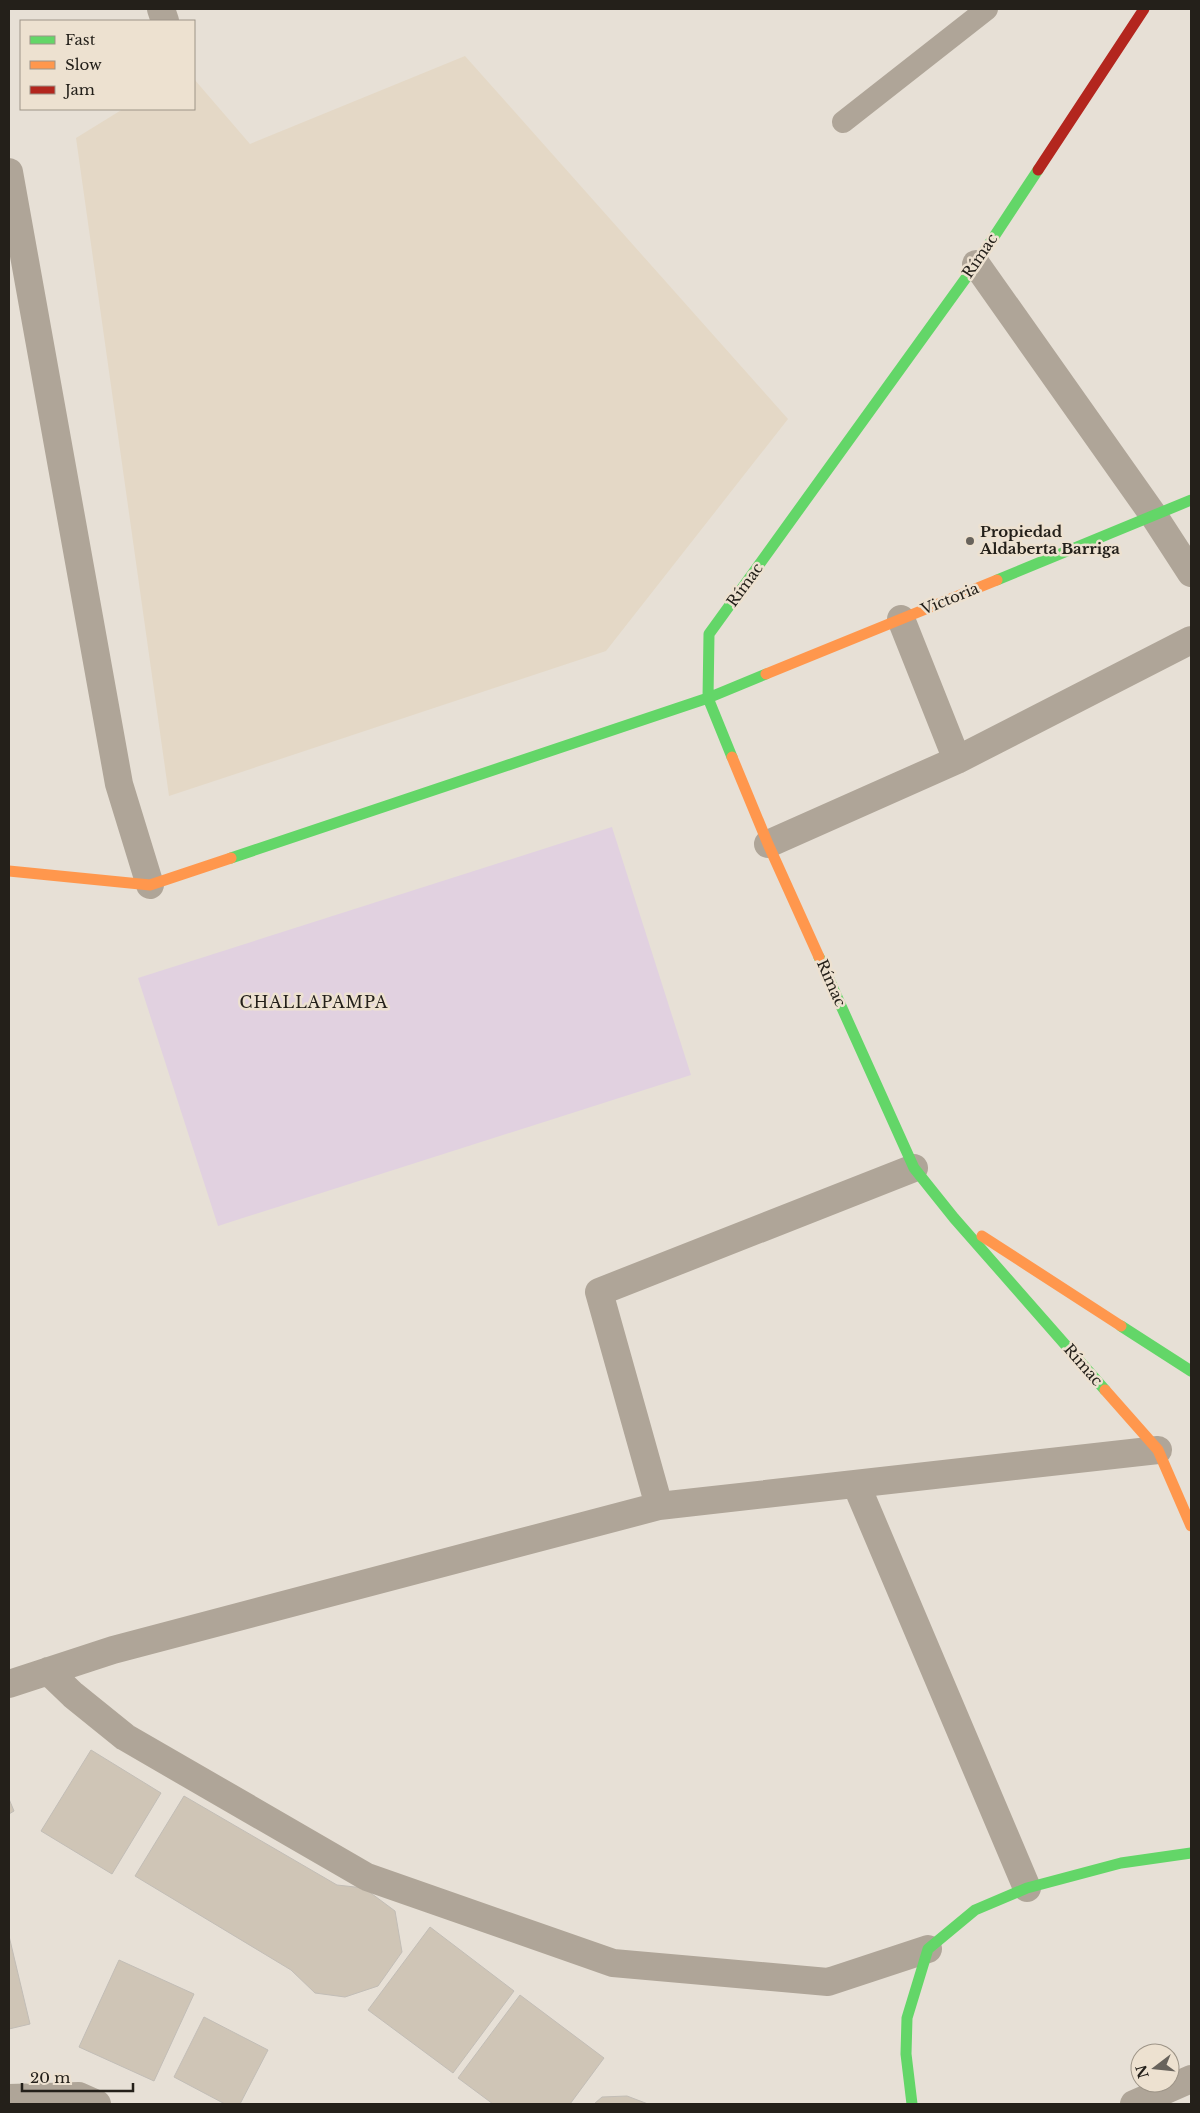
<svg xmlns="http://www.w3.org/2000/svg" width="1200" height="2113" font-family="'Libre Baskerville',serif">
<rect width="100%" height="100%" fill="#e7e0d6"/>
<path fill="#e4d8c6" d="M465,56L788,419L606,651L169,796L76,138L123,109H194V79L250,144Z"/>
<path fill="#e1d1e0" d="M612,827L691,1075L218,1226L138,978Z"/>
<path fill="#cfc5b6" stroke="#c2bdb6" d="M91,1750L161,1793L112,1874L41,1831Z
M184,1796L337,1885L364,1888L395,1911L402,1952L378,1986L345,1997L315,1993L291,1970L135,1876Z
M9,1799L14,1811L9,1814Z
M430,1927L514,1991L453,2073L368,2010Z
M9,1936L30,2024L9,2029Z
M119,1960L194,1994L154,2081L79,2047Z
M520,1995L604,2058L570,2104H493L458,2078Z
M204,2017L268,2050L240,2104H225L174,2077Z
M627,2096L648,2104H594L602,2097Z"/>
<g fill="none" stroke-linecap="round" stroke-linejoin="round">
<path stroke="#afa598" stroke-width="22" d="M843,122L987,9"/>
<path stroke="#afa598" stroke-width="28" d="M161,9L165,21
M9,172L119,784L150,885
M976,264L1154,516L1191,573
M901,619L957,760
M768,844L957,760L1191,640
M856,1484L1027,1888
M659,1506L599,1292L914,1168
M48,1671L73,1695L125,1737L367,1877L613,1963L828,1982L928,1949
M9,1684L113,1650L659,1506L1158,1450
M9,2098L79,2096L97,2104
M1134,2104L1191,2079"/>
<path stroke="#63d668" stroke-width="11" d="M997,580L1191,500
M732,757L708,698L709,634L976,264L1038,170
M231,858L708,698L766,674
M819,957L914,1168L954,1218L1105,1390
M1121,1326L1191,1371
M912,2104L906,2054L907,2018L928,1949L975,1910L1027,1888L1121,1863L1191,1853"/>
<path stroke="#ff974d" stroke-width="11" d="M766,674L997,580
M732,757L768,844L819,957
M9,871L150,885L231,858
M982,1236L1121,1326
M1105,1390L1158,1450L1191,1526"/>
<path stroke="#b3261e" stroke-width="11" d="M1038,170L1144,9"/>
</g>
<circle fill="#68635c" stroke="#ede1d0" stroke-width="2" cx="970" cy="541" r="5"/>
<g text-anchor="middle" stroke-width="5" stroke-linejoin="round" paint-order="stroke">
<g font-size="15" fill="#24201a" stroke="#ede1d0">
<text transform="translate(980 256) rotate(-56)" y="5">Rímac</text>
<text transform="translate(745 585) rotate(-54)" y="5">Rímac</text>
<text transform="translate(950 599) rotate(-22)" y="5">Victoria</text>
<text transform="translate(831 983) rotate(66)" y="5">Rímac</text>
<text transform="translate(1083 1365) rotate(49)" y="5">Rímac</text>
</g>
<g font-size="15" font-weight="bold" fill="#24201a" stroke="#ede1d0" text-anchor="start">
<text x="980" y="537">Propiedad<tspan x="980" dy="17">Aldaberta Barriga</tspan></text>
</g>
<g font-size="16" letter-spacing="1" fill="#24201a" stroke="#ede1d0">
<text x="314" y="1008">CHALLAPAMPA</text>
</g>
</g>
<rect width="1200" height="2113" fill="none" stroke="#24201a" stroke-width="20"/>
<rect x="20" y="20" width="175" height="90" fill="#ede1d0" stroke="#9d9487"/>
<rect x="30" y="36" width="25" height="8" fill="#63d668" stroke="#9d9487"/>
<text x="65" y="45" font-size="15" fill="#24201a">Fast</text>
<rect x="30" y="61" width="25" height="8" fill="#ff974d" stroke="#9d9487"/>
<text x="65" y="70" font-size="15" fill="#24201a">Slow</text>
<rect x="30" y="86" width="25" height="8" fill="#b3261e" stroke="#9d9487"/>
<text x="65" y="95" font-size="15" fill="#24201a">Jam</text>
<g transform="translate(1155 2068) rotate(254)"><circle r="24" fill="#ede1d0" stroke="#9d9487"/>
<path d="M0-4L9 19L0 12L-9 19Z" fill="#68635c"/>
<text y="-8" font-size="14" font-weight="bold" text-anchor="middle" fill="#24201a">N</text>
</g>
<path d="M22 2083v8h111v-8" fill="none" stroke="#24201a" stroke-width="2.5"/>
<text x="30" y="2083" font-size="15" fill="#24201a" stroke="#ede1d0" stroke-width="4" paint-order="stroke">20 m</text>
</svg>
